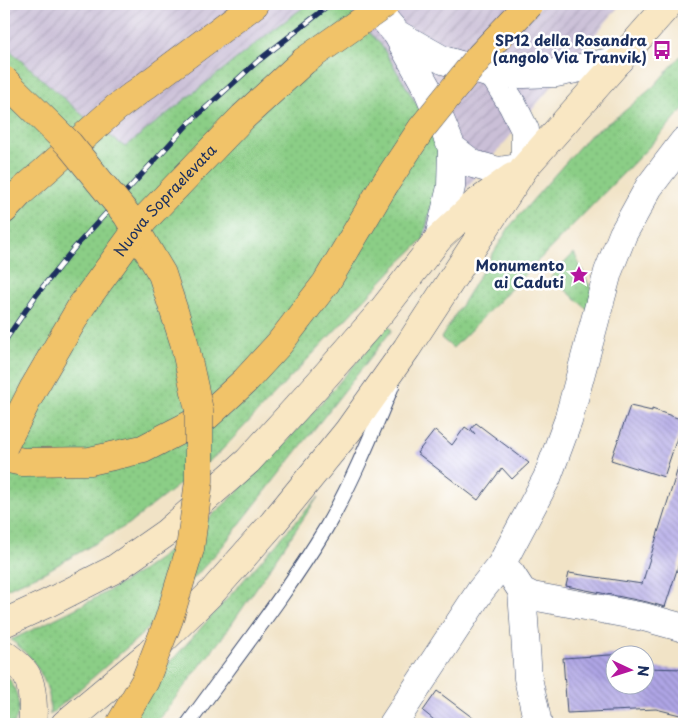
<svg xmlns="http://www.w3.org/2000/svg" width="688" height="728" font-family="'Playpen Sans',sans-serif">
<defs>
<pattern id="industrial-furrows" width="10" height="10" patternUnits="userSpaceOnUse" patternTransform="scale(1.25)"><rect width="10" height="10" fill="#cabfd7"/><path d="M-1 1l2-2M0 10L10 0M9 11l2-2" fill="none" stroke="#ada4bb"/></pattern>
<pattern id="grass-dots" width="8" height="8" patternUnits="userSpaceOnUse" patternTransform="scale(1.25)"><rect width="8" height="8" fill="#8bce86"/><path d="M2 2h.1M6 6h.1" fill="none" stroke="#77b176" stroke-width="1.8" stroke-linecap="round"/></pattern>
<pattern id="building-back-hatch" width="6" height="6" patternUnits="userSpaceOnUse" patternTransform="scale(1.25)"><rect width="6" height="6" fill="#afa5e5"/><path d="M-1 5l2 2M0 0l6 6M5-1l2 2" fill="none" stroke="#8e87bd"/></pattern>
</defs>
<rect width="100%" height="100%" fill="#fff"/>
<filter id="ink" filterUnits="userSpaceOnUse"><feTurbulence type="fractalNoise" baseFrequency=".02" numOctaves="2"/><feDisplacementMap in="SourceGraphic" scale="10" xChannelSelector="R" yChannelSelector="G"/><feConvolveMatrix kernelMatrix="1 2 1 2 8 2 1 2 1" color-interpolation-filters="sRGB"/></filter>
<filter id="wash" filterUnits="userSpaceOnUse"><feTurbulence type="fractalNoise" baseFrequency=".0096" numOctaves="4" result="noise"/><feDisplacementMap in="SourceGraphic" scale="20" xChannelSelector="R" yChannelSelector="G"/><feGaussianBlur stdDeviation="1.12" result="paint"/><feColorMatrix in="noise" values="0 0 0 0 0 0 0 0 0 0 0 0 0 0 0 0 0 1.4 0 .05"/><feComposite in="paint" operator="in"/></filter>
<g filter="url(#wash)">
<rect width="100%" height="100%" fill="#f1e3c6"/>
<path fill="url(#industrial-furrows)" d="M4,4H308L273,30L125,147L88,120L4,45Z
M343,4H621L423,240L435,190L381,45Z"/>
<path fill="url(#grass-dots)" stroke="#537e72" d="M308,4H343L381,45L435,135L440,159L435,190L423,240L396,266L219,453L129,524L45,572L4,590V45L88,120L125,147L273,30Z
M684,52V108L650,146L453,348L441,338L510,226L588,137L621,114L653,87Z
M574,253L594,295L588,310L551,277Z
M388,326L392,330L221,548L147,630L50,715C50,709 50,701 49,695C44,673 29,653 11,640C62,615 114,592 160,558C248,493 316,408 388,326Z
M318,497L225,634L155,724H101L174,658Z
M4,673C17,687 23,706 14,724H4Z"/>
<g id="blocks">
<path fill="url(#building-back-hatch)" d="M630,406L652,411V409L683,420L664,477L611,460Z
M476,423L529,463L512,479L502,468L478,500L417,453L435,430L452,445L465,427L475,434L471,429Z
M679,465L684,466V548L665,607L647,602L566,586L569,573L642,584Z
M641,653V656H616V686H646V668L684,669V716L656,709L567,713L563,658Z
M437,691L481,724H439L423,711Z"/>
</g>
</g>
<g filter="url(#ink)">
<use href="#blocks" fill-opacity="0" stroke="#3b4a6e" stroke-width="1"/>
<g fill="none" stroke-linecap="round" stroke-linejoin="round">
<g stroke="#3b4a6e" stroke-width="16">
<path id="service" d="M188,724C234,660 285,596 326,528C352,483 372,434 392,386"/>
</g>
<g stroke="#3b4a6e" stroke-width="29">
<path id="minor" d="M501,565L511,574L522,591L528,678L538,724
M522,591L532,596L644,617L684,628
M393,724L481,590L501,565L547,478L568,421L608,272L623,234L649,187L684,141"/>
</g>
<g stroke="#3b4a6e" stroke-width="29">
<path id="tertiary" d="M371,4L397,34L427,88L452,148L451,187L439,238
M397,34L443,60L494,75L556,73L620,60
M452,148L473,164L498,171L525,167V130L512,104L494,75"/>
</g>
<g stroke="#3b4a6e" stroke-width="29">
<path id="secondary" d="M4,623L48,603L113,570L166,533L248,461L319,383L381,312L439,238L476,203L512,177
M4,654C11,659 23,668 27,676C33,687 34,712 32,724
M65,724L149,654L213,591L273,523L348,431L407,348L525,167L669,4"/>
</g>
<g stroke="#3b4a6e" stroke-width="29">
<path id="trunk" d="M4,210L20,193L116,108L255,4
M4,458L23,462L90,461L143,449L207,416L245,381L279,344L326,283L383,187"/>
</g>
<use href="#service" stroke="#fff" stroke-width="14"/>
<use href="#minor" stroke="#fff" stroke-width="28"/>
<use href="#tertiary" stroke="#fff" stroke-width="28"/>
<use href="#secondary" stroke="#f9e7c3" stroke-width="28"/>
<use href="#trunk" stroke="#f1c369" stroke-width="28"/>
<g stroke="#1b2f5e" stroke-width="5.5">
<path id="rail" d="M4,342L37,294L76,246L189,123L258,61L331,4"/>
</g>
<use href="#rail" stroke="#fff" stroke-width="4" stroke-dasharray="11" stroke-linecap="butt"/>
<g stroke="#3b4a6e" stroke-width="29" stroke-linecap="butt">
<g id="trunk-bridge">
<path d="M4,80L69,144L127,215L162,274L184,342L199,410V481L190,549L169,619L145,681L120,724"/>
<path d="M383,187L422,128L480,56L529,4"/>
<path id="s1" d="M4,446L33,389L82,305L144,220L243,117L304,61L385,4"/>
</g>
</g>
<use href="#trunk-bridge" stroke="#f1c369" stroke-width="28"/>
</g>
</g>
<defs>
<g id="bus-bare" transform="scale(1.5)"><path d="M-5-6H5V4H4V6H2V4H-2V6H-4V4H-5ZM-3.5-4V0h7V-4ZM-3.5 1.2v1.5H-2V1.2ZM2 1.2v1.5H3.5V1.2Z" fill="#b5179e" stroke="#fff" stroke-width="2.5" paint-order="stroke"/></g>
<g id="sight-bare" transform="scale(1.5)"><path d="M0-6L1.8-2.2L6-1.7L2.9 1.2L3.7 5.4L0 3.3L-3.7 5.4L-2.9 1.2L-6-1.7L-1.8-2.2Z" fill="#b5179e" stroke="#fff" stroke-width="2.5" paint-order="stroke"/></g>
</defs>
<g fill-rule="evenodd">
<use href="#bus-bare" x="662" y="50"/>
<use href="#sight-bare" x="579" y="275"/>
</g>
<g text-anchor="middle" stroke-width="5" stroke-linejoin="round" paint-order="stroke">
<g font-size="15" font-weight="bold" fill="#1b2f5e" stroke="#fff" text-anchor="end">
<text x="647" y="46">SP12 della Rosandra<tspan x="647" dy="17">(angolo Via Tranvik)</tspan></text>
<text x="564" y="271">Monumento<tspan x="564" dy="17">ai Caduti</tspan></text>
</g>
<g font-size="15" fill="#1b2f5e" stroke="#fff">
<text dy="5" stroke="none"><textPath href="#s1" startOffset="295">Nuova Sopraelevata</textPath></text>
</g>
</g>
<rect width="688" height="728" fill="none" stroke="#fff" stroke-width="20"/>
<g transform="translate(630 670) rotate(94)"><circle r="24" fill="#ffffff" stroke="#a4acbf"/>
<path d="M0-4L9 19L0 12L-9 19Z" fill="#b5179e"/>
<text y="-8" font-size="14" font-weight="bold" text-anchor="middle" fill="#1b2f5e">N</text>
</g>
</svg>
